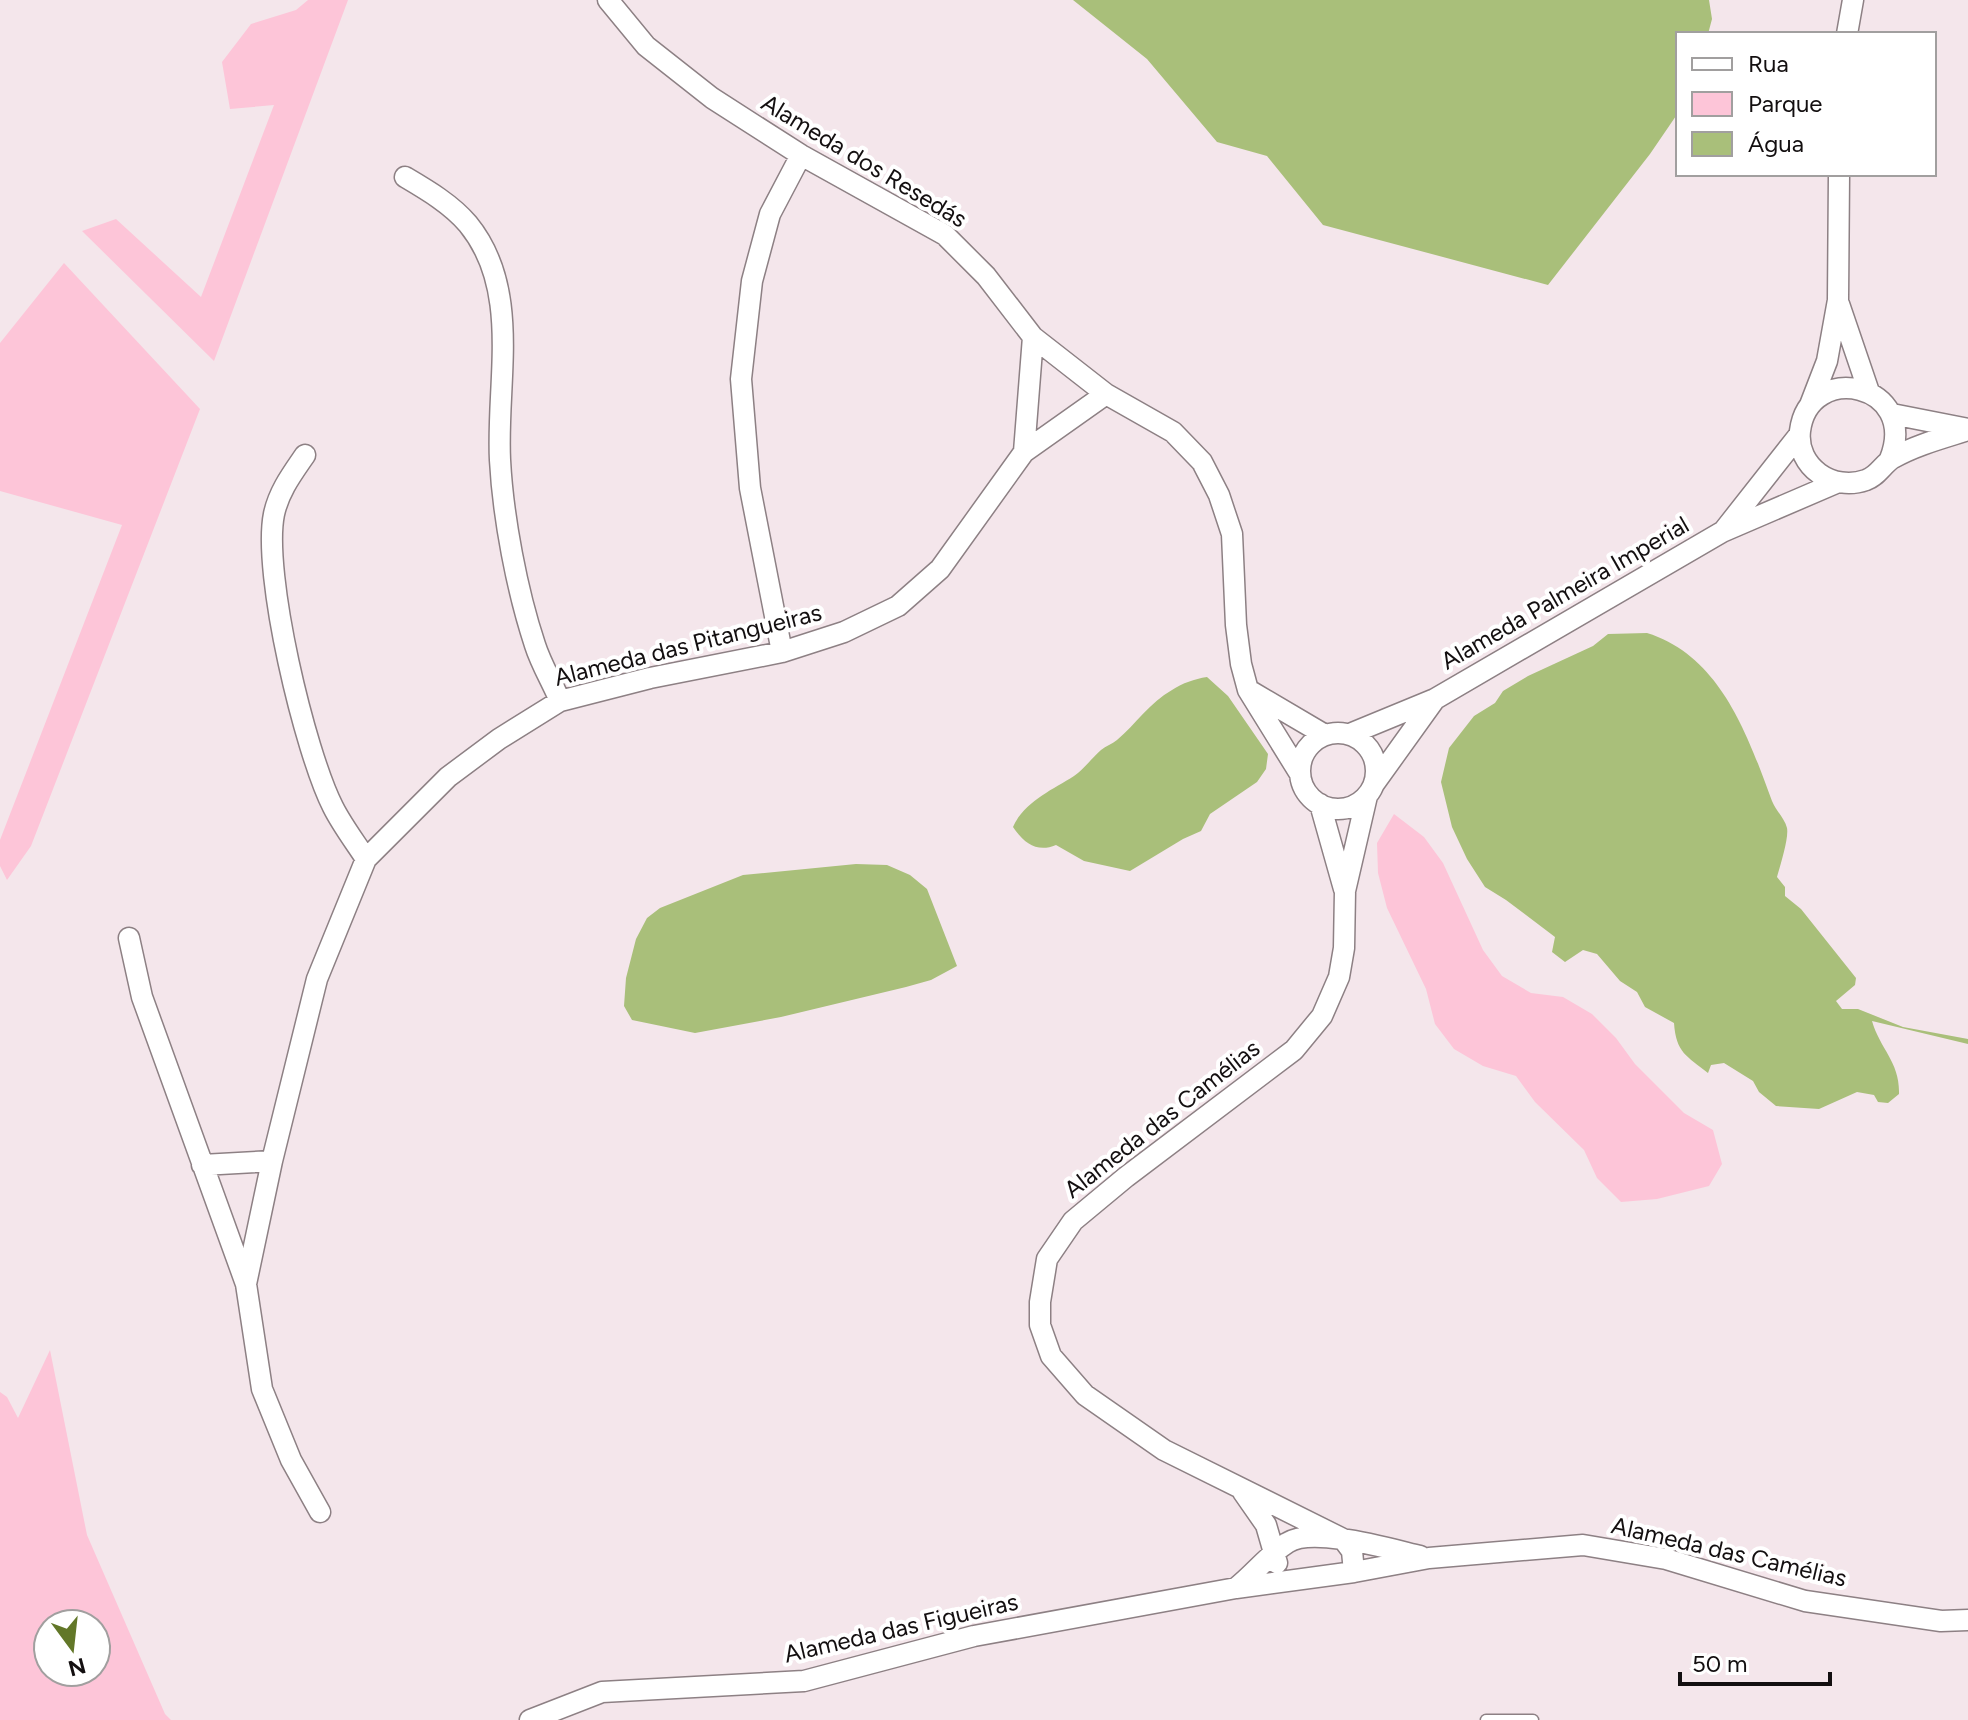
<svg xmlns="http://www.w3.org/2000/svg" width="1968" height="1720" font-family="Figtree,sans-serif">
<rect width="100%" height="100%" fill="#f4e6eb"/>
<path fill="#fdc5d8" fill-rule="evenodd" d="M308,0H348L214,361L82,231L116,219L201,297L274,105L230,109L222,62L251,24L296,10Z
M64,263L200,409L31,846L7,880L0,866V840L122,525L0,491V343Z
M1394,814L1424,837L1443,863L1483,950L1502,976L1531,993L1563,997L1592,1014L1616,1038L1635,1064L1684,1113L1713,1130L1722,1164L1709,1186L1657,1199L1621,1202L1597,1178L1584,1150L1535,1102L1516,1076L1483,1066L1454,1049L1435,1024L1426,989L1387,908L1378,873L1377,843Z
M50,1350L87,1535L165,1714L171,1720H0V1392L7,1397L18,1418ZM48,1624H96V1672H48Z"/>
<path fill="#a9bf7a" d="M1073,0H1709L1712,19L1708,34H1678V113L1650,154L1548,285L1323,225L1267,156L1217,142L1147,59Z
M1647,633C1721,656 1748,736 1772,801C1776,811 1785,819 1787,828C1789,838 1780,866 1777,877L1785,887V896L1801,909L1856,978L1855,985L1836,1001L1842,1009H1858L1903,1027L1968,1039V1044L1872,1021C1880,1049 1900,1062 1899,1094L1888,1103L1878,1102L1874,1095L1857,1092L1819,1109L1776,1106L1759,1092L1753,1081L1724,1063L1711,1065L1708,1073C1687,1056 1676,1053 1674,1023L1645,1007L1637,992L1620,981L1597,954L1583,950L1565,962L1552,952L1555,937L1506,900L1485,887L1467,859L1452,827L1441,782L1449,748L1474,716L1495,703L1503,691L1528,676L1593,646L1608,634Z
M1207,677L1228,696L1268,754L1266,769L1257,782L1210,814L1201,831L1183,839L1130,871L1084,861L1056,845C1037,853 1024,843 1013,827C1024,802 1052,790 1074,776C1084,769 1092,758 1101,750C1106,746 1112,744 1117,740C1136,724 1150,702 1172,690C1183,683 1194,679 1207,677Z
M856,864L887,865L910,875L927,889L957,966L931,980L906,987L781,1017L695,1033L632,1020L624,1006L626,978L636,939L647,918L660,908L743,875Z"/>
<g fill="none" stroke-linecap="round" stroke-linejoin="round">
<g stroke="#8d8084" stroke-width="13">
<path id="lane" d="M1486,1720H1533"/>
</g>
<g stroke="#8d8084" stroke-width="23">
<path id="street" d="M608,0L646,46L712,98L801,155L945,235L986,276L1033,337L1106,394L1173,432L1202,462L1219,495L1232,534L1236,625L1241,664L1248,690L1300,774
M1847,34L1853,0
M405,177C427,190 451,204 468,224C522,290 496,381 500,460C503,517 517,591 535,645C541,664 552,682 560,701
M1839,304L1869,392
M1810,405L1827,361L1838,300L1839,174
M1892,414L1968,429
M1024,452L1033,337
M305,455C292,474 279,491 274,514C262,573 305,752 333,807C342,825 355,842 366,859
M1890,459C1920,383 1809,360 1800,431C1796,467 1833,492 1866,480C1878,476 1883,464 1893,458C1916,445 1943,438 1968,430
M1725,529L1799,435
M782,652L750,488L741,379L752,281L770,214L801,155
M1252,692L1325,735
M1300 771a38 38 0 1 1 76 0a38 38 0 1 1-76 0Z
M1350,734L1435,699L1722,532L1836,483
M1374,784L1435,699
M1320,804L1344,889
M129,938L142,997L246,1284L262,1389L291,1460L320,1512
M202,1165L272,1161
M246,1284L272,1161L317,979L366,859L448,777L499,739L560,701L650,678L782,652L844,632L898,606L940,569L1024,452L1106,394
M1243,1492L1266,1525L1277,1563
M1354,1572L1352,1551L1343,1539L1164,1450L1085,1395L1051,1356L1040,1325V1302L1047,1259L1073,1221L1126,1177L1294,1050L1322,1016L1339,977L1344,948L1345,891L1367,796
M1236,1588C1254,1574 1268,1555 1287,1543C1312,1526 1390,1549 1420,1556
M530,1720L602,1692L804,1681L974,1636L1236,1588L1354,1572L1429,1558L1583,1545L1666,1559L1805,1601L1941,1621L1968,1620"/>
</g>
<use href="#lane" stroke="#fff" stroke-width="10"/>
<use href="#street" stroke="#fff" stroke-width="20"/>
</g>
<g text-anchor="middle" stroke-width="8" stroke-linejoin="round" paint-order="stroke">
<g font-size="24" fill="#130f10" stroke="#fff">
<text transform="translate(864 161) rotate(31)" y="8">Alameda dos Resedás</text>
<text transform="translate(1565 593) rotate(-30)" y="8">Alameda Palmeira Imperial</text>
<text transform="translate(688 645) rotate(-14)" y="8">Alameda das Pitangueiras</text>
<text transform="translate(1162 1119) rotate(-38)" y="8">Alameda das Camélias</text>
<text transform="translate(1729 1552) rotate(13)" y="8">Alameda das Camélias</text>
<text transform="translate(901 1628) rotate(-13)" y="8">Alameda das Figueiras</text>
</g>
</g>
<rect x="1676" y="32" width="260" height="144" fill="#ffffff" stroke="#a19f9f" stroke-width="2"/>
<rect x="1692" y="58" width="40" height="12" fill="#ffffff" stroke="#a19f9f" stroke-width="2"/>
<text x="1748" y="72" font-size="24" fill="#130f10">Rua</text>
<rect x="1692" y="92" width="40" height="24" fill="#fdc5d8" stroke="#a19f9f" stroke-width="2"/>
<text x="1748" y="112" font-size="24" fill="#130f10">Parque</text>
<rect x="1692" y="132" width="40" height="24" fill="#a9bf7a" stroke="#a19f9f" stroke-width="2"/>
<text x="1748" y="152" font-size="24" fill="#130f10">Água</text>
<g transform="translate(72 1648) rotate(165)"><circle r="38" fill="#ffffff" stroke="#a19f9f" stroke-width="2"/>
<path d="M0-6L14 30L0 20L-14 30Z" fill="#627728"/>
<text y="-12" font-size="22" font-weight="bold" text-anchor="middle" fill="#130f10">N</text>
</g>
<path d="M1680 1672v12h150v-12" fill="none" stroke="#130f10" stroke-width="4"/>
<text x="1692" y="1672" font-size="24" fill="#130f10" stroke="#ffffff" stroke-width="6" paint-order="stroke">50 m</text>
</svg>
